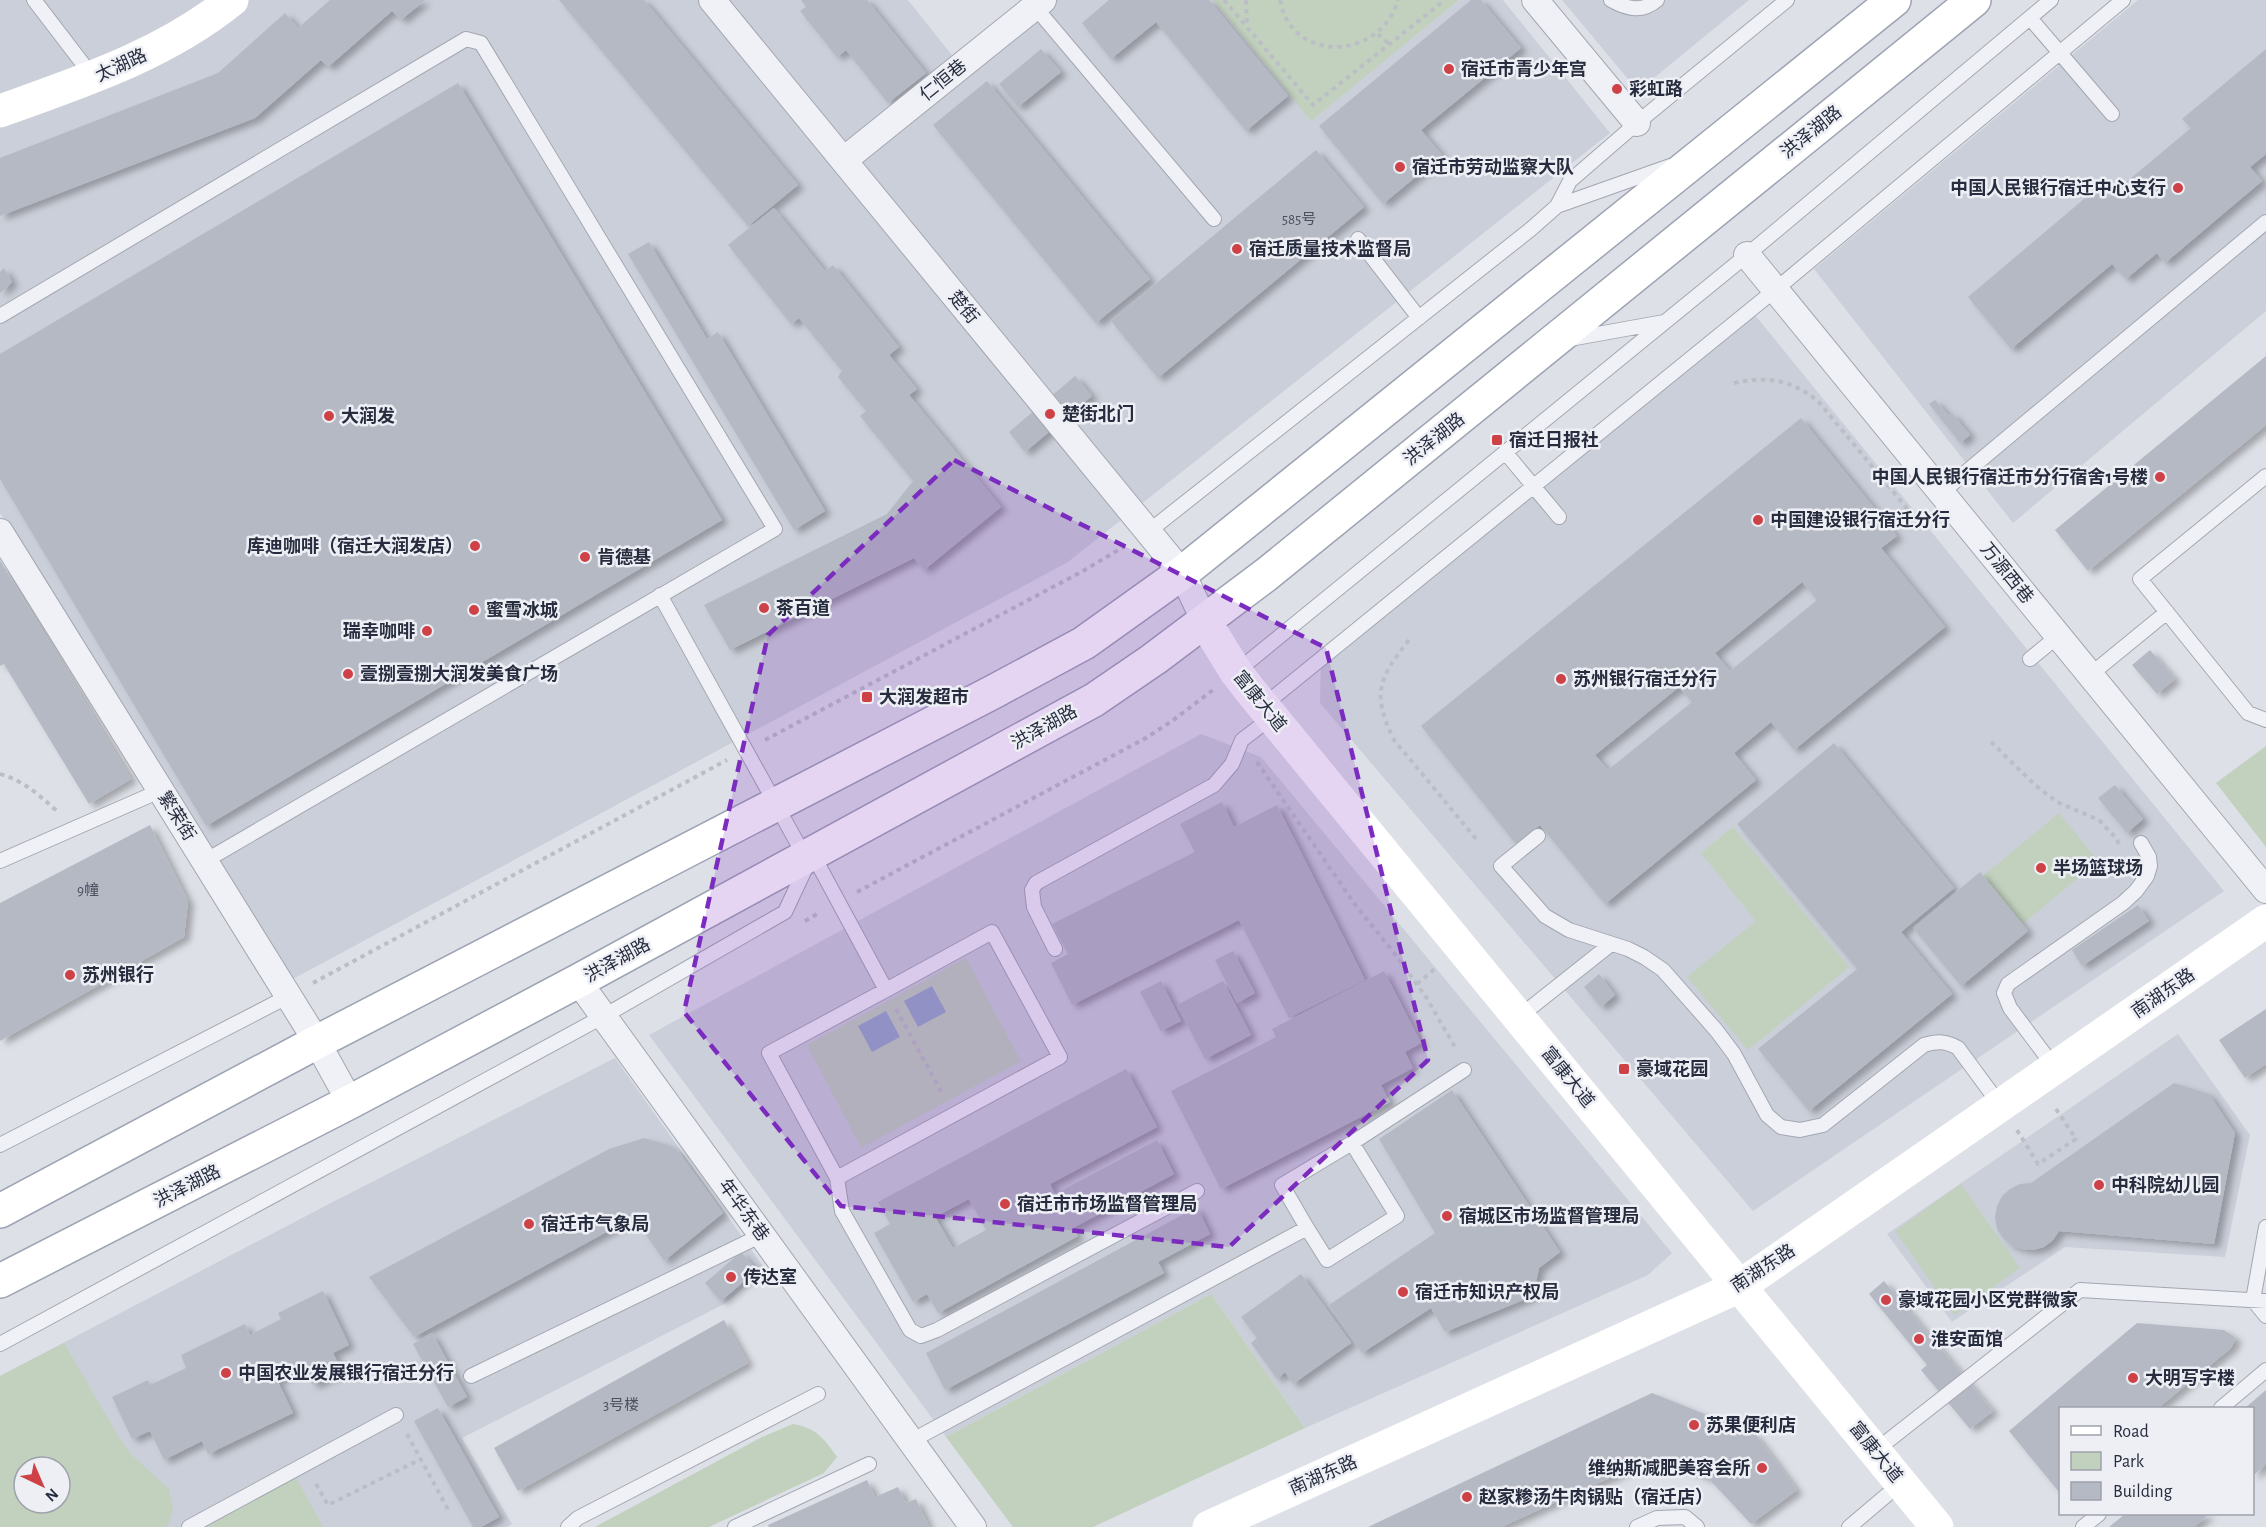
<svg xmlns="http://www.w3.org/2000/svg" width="2266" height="1527" font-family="'Alegreya Sans','Noto Sans SC',sans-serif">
<defs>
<filter id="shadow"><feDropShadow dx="6" dy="4" stdDeviation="3" flood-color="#0004"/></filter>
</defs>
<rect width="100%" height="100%" fill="#dde0e7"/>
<path fill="#cbcfd9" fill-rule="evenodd" d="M0,0H908L967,74L1056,0H1213L1311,120L1459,0H1503L1610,133L1068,562L293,979L0,513Z
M1562,0H1749L1638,91Z
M2138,0H2266V311L2013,523L1814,269Z
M1746,304L2224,891L1753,1211L1320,703L1321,649Z
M1201,734L1261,757L1672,1253L1648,1275L1305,1428L1211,1294L946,1437L649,1035Z
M2178,1034L2250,1135L2225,1257L2065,1247L1952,1322L1887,1234Z
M615,1058L765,1269L726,1303L462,1438L512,1524L507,1527H0V1376L325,1206ZM24,1467H60V1503H24Z"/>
<path fill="#c1d1be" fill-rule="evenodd" d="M1213,0H1459L1311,121Z
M2266,746V847L2216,783Z
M2059,813L2098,861L2023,924L1983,876Z
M1733,827L1849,967L1748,1050L1687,977L1756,921L1701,853Z
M966,958L1021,1061L861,1148L807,1045Z
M1961,1184L2020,1268L1954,1315L1895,1231Z
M1211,1294L1305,1428L1093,1527H1013L946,1437Z
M64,1343L120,1439L133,1456L169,1489L173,1509L168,1525L165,1527H0V1376ZM24,1467H60V1503H24Z
M793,1424C816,1428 824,1438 837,1457L824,1473L709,1527H595L762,1437Z
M296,1478L323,1527H209L208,1525Z"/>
<path fill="#98aac8" d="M932,986L946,1012L918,1027L904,1001Z
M886,1011L900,1037L872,1052L858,1026Z"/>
<path fill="#b5b9c4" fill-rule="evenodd" filter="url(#shadow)" d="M330,0H425L401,20L392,11L328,67L321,60L255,118L0,216V158L218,73L285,13L298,28Z
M559,0H644L798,185L748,226Z
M801,0H867L926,73L888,103L846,50L837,57L800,11L806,7Z
M1109,0H1209L1288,96L1246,131L1156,22L1111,59L1082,23Z
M1471,0H1481L1521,48L1421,130L1442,155L1383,204L1319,126Z
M1041,49L1061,72L1018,107L999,84Z
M2266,49V154L2250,167L2262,181L2165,263L2157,253L2126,279L2112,264L2011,349L1968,297L2097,188L2106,199L2191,128L2182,119Z
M987,81L1150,279L1096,323L933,125Z
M458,83L722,520L206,826L0,479V354Z
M1316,150L1364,207L1158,378L1111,321Z
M774,208L825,271L833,265L899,347L889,355L917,389L909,395L1001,507L924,570L914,558L730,650L704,605L887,514L913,481L860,416L866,411L838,377L842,371L799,318L791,324L728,245Z
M649,242L707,339L718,332L825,511L794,530L628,254Z
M4,268L12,282L0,293V272Z
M2266,356V425L2088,571L2055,530Z
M1075,376L1092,396L1025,452L1009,432Z
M1935,400L1949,416L1952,413L1970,435L1960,443L1929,404Z
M1801,418L1897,536L1881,548L1945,627L1794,750L1771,722L1734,753L1756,780L1605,904L1540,825L1516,844L1421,726ZM1802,582L1817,600L1730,671L1715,653ZM1679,687L1692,702L1608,770L1595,755Z
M0,560L131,779L89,804L4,664L0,666Z
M2150,650L2175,679L2157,694L2132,665Z
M1834,743L1954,888L1901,932L1952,994L1809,1111L1758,1049L1857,969L1737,824Z
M2115,785L2143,819L2127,833L2098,798Z
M1222,802L1234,827L1277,805L1365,980L1289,1018L1239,920L1072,1005L1051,963L1068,954L1052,924L1195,852L1180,824Z
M150,825L188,901L184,937L0,1041V903Z
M1980,872L2028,931L1961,986L1913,928Z
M2138,905L2149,921L2082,966L2072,950Z
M1233,951L1255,993L1237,1003L1215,960Z
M1384,971L1421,1043L1405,1052L1413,1068L1381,1085L1390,1102L1221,1189L1171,1091L1276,1037L1272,1029Z
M1599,974L1615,995L1601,1007L1584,987Z
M1161,981L1181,1021L1161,1031L1140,992Z
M1223,981L1251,1035L1205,1059L1177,1005Z
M2266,1009V1064L2245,1078L2219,1040Z
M1126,1069L1157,1127L1050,1184L1055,1194L1157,1140L1174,1174L1073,1228L1078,1236L938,1313L927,1294L913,1302L874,1233L890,1224L878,1202ZM969,1199L986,1230L953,1248L935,1217Z
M2174,1083L2209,1094L2235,1133L2214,1244L2059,1231L2053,1240L2044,1247L2033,1250L2022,1249L2011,1245L2003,1238L1997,1229L1995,1217L1997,1206L2002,1196L2010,1189L2020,1184L2031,1183Z
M1452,1090L1560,1252L1539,1268L1533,1296L1445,1332L1431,1308L1362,1353L1329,1305L1435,1233L1379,1139Z
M644,1138L668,1145L678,1151L723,1213L664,1261L634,1217L414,1337L369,1277L609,1149Z
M1197,1207L1210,1234L1158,1262L1164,1273L945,1390L926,1353Z
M741,1252L757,1270L721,1301L705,1283Z
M1301,1274L1351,1343L1293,1384L1285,1372L1277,1379L1251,1343L1257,1338L1241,1317Z
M1884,1281L1993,1411L1970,1429L1921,1370L1927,1365L1869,1294Z
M323,1291L349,1345L333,1353L342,1371L313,1385L304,1367L277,1380L293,1413L208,1454L202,1441L164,1460L150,1431L132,1439L112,1397L148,1380L150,1385L186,1368L181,1355L245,1324L250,1335L281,1319L278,1313Z
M724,1320L748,1363L518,1491L494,1448Z
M2137,1323L2224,1330L2236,1338L2231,1348L2158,1408H2060V1490L2059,1492L2009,1431Z
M432,1333L467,1397L448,1407L413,1344Z
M2266,1390V1464L2253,1476V1408H2245Z
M1652,1393L1755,1434L1797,1490L1751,1524L1709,1479L1656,1457L1501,1527H1368Z
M438,1408L499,1517L481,1527H473L414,1421Z
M867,1480L875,1497L898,1487L906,1503L916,1499L929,1527H769L768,1525Z
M2125,1514H2209L2194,1527H2109Z"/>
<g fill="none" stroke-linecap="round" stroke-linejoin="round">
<g stroke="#a3a7b1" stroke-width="16">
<path id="lane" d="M34,0L93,77
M1611,0C1627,9 1642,13 1657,0
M1035,7L1214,219
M2030,18L2112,114
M1557,206L1670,166
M1358,239L1419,318
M0,316L466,39L481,43L775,529L205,861
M1570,339L1664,322
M1505,452L1559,517
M2266,476L2140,579L2248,713L2266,720
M1941,493L2266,222
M1148,532L1531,229L1557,206L1570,181L1637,123L1787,0
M660,595L805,857
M2030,659L2058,636
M1236,672L1747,255L2051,0
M2090,675L2167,612
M1263,706L1775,290L2123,0
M1538,836L1501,866L1545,916L1569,930L1628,949L1644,957L1663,970L1716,1030L1734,1054L1767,1115L1781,1127L1800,1130L1823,1125L1924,1045C1938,1041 1946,1041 1958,1048L2000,1105
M812,853L886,990L992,932L1060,1057L837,1178L769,1053L886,990
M0,861L162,790
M1055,949L1034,907L1032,890L1036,883L1214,785L1232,764L1242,740L1272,717
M1519,1017L1611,944
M2055,1068L2010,1008L2004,993L2008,984L2123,903L2136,891L2147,876L2150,866L2149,857L2141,843
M1352,1143L1464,1070
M0,1145L289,996
M837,1178L842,1211L910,1330L921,1336L937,1330L1197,1191
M2266,1227L2253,1300L2266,1316
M0,1344L604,1016L785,912L808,863
M471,1376L762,1235
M2221,1408L2266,1370
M911,1441L1307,1228L1327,1260L1397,1216L1352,1143L1282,1185L1307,1228
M1875,1451L2080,1290L2266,1301
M189,1527L396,1415
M568,1527L578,1518L818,1394
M735,1527L869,1464
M1637,1527L1657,1518L1685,1517L1697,1527
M1849,1527L1901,1483
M2083,1527L2099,1514"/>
</g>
<g stroke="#a3a7b1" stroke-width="28">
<path id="street" d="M712,0L1182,573L1205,622
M1535,0L1637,123
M844,160L1043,0
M1747,255L2266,890
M0,532L317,1042L350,1102
M578,981L973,1527"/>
</g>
<g stroke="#9da3b3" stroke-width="36">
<path id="primary" d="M0,1211L317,1042L995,691L1084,643L1182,573L1894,0
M0,1281L350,1102L578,981L1094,700L1154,659L1267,574L1974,0"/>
</g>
<path stroke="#bcbec6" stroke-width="4" stroke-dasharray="4.5 4.5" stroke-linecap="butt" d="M1224,0L1313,105L1445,0
M1246,0L1247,27
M1280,0C1292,65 1381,60 1398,0
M1378,34L1389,44
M1734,383C1768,376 1790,379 1818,401L1909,511
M1409,640C1379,678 1371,693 1394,740L1477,840
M765,740L1083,571L1125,546
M1991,742L2035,785L2057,802L2099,820L2116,838L2119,844
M1257,762L1356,906L1395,954L1426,997L1456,1049
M0,774C25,781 40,796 59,813
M857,892L1146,738L1172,721L1213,690
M805,921L819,913
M313,983L727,760
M1417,984L1437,967
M896,1009L943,1095
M2017,1130L2038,1164L2076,1139L2054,1106
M407,1434L450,1513
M316,1484L328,1505L421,1459"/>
<use href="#lane" stroke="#f0f1f6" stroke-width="14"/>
<use href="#street" stroke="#f0f1f6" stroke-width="26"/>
<path stroke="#fff" stroke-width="33" d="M0,111C81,82 164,55 232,0
M1205,622L1236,672L1249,689L1937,1527
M1209,1527L1740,1286L2266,921"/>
<use href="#primary" stroke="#fff" stroke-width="33"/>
</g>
<path fill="#7b2cbf" fill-opacity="0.2" stroke="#7b2cbf" stroke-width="4.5" stroke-dasharray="12 8" stroke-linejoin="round" d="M954,460L1326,648L1428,1060L1229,1247L841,1206L684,1012L768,635Z"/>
<g fill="#ce4146" stroke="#edeff5" stroke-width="2">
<circle cx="1449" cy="69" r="6"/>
<circle cx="1617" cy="89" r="6"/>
<circle cx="1400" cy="167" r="6"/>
<circle cx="2178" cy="188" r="6"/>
<circle cx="1237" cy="249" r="6"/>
<circle cx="1050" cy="414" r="6"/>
<circle cx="329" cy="416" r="6"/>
<rect x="1491" y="434" width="12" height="12" rx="3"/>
<circle cx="2160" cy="477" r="6"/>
<circle cx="1758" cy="520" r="6"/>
<circle cx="475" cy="546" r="6"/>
<circle cx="585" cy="557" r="6"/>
<circle cx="764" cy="608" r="6"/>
<circle cx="474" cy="610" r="6"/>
<circle cx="427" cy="631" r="6"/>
<circle cx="348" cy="674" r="6"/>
<circle cx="1561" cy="679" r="6"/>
<rect x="861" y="691" width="12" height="12" rx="3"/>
<circle cx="2041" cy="868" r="6"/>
<circle cx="70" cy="975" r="6"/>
<rect x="1618" y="1063" width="12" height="12" rx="3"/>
<circle cx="2099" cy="1185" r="6"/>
<circle cx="1005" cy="1204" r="6"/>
<circle cx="1447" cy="1216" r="6"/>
<circle cx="529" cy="1224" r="6"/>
<circle cx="731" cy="1277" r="6"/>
<circle cx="1403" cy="1292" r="6"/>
<circle cx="1886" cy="1300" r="6"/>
<circle cx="1919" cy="1339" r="6"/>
<circle cx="226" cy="1373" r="6"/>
<circle cx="2133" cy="1378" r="6"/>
<circle cx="1694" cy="1425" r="6"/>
<circle cx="1762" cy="1468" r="6"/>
<circle cx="1467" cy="1497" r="6"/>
</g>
<g text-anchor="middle" stroke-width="5" stroke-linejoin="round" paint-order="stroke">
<g font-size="15" fill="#4a5060">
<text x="1299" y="224">585号</text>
<text x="88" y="895">9幢</text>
<text x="621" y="1410">3号楼</text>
</g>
<g font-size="18" fill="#272d3e" stroke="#edeff5">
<text transform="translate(121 65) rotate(-25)" y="6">太湖路</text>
<text transform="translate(943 80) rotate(-39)" y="6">仁恒巷</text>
<text transform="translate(1811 132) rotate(-39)" y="6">洪泽湖路</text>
<text transform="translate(964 307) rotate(51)" y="6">楚街</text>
<text transform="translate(1434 439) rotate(-39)" y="6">洪泽湖路</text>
<text transform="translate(2007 573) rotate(51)" y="6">万源西巷</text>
<text transform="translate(1260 701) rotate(51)" y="6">富康大道</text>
<text transform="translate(1044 727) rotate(-29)" y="6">洪泽湖路</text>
<text transform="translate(177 816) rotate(58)" y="6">繁荣街</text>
<text transform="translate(617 960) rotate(-29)" y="6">洪泽湖路</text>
<text transform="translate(2163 993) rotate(-35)" y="6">南湖东路</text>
<text transform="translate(1568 1077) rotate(51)" y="6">富康大道</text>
<text transform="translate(187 1186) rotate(-27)" y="6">洪泽湖路</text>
<text transform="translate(744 1210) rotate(54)" y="6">年华东巷</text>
<text transform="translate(1763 1268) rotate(-33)" y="6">南湖东路</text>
<text transform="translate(1876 1452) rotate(51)" y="6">富康大道</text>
<text transform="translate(1323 1475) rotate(-24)" y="6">南湖东路</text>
</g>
<g font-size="18" font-weight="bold" fill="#272d3e" stroke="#edeff5" text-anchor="start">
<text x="1461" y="75">宿迁市青少年宫</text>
<text x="1629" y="95">彩虹路</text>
<text x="1412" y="173">宿迁市劳动监察大队</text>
<text x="2166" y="194" text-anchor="end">中国人民银行宿迁中心支行</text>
<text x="1249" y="255">宿迁质量技术监督局</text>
<text x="1062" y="420">楚街北门</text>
<text x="341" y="422">大润发</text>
<text x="1509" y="446">宿迁日报社</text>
<text x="2148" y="483" text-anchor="end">中国人民银行宿迁市分行宿舍1号楼</text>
<text x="1770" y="526">中国建设银行宿迁分行</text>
<text x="463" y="552" text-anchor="end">库迪咖啡（宿迁大润发店）</text>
<text x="597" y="563">肯德基</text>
<text x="776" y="614">茶百道</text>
<text x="486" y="616">蜜雪冰城</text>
<text x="415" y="637" text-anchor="end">瑞幸咖啡</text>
<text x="360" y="680">壹捌壹捌大润发美食广场</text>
<text x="1573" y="685">苏州银行宿迁分行</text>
<text x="879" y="703">大润发超市</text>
<text x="2053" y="874">半场篮球场</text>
<text x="82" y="981">苏州银行</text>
<text x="1636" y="1075">豪域花园</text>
<text x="2111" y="1191">中科院幼儿园</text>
<text x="1017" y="1210">宿迁市市场监督管理局</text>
<text x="1459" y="1222">宿城区市场监督管理局</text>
<text x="541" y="1230">宿迁市气象局</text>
<text x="743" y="1283">传达室</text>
<text x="1415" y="1298">宿迁市知识产权局</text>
<text x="1898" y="1306">豪域花园小区党群微家</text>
<text x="1931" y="1345">淮安面馆</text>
<text x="238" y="1379">中国农业发展银行宿迁分行</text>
<text x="2145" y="1384">大明写字楼</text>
<text x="1706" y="1431">苏果便利店</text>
<text x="1750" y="1474" text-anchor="end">维纳斯减肥美容会所</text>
<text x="1479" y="1503">赵家糁汤牛肉锅贴（宿迁店）</text>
</g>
</g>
<rect x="2059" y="1407" width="195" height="108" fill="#edeff5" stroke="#9ea1ac" stroke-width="1.5"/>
<rect x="2071" y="1426" width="30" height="9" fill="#ffffff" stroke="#9ea1ac" stroke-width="1.5"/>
<text x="2113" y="1437" font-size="18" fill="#272d3e">Road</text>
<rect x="2071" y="1452" width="30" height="18" fill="#c1d1be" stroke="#9ea1ac" stroke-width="1.5"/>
<text x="2113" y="1467" font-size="18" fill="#272d3e">Park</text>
<rect x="2071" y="1482" width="30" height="18" fill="#b5b9c4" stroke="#9ea1ac" stroke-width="1.5"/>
<text x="2113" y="1497" font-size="18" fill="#272d3e">Building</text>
<g transform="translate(42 1485) rotate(136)"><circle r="28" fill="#edeff5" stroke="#9ea1ac" stroke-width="1.5"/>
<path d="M0-4.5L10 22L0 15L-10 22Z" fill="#ce4146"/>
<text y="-9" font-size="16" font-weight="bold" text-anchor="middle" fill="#272d3e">N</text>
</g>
</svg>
